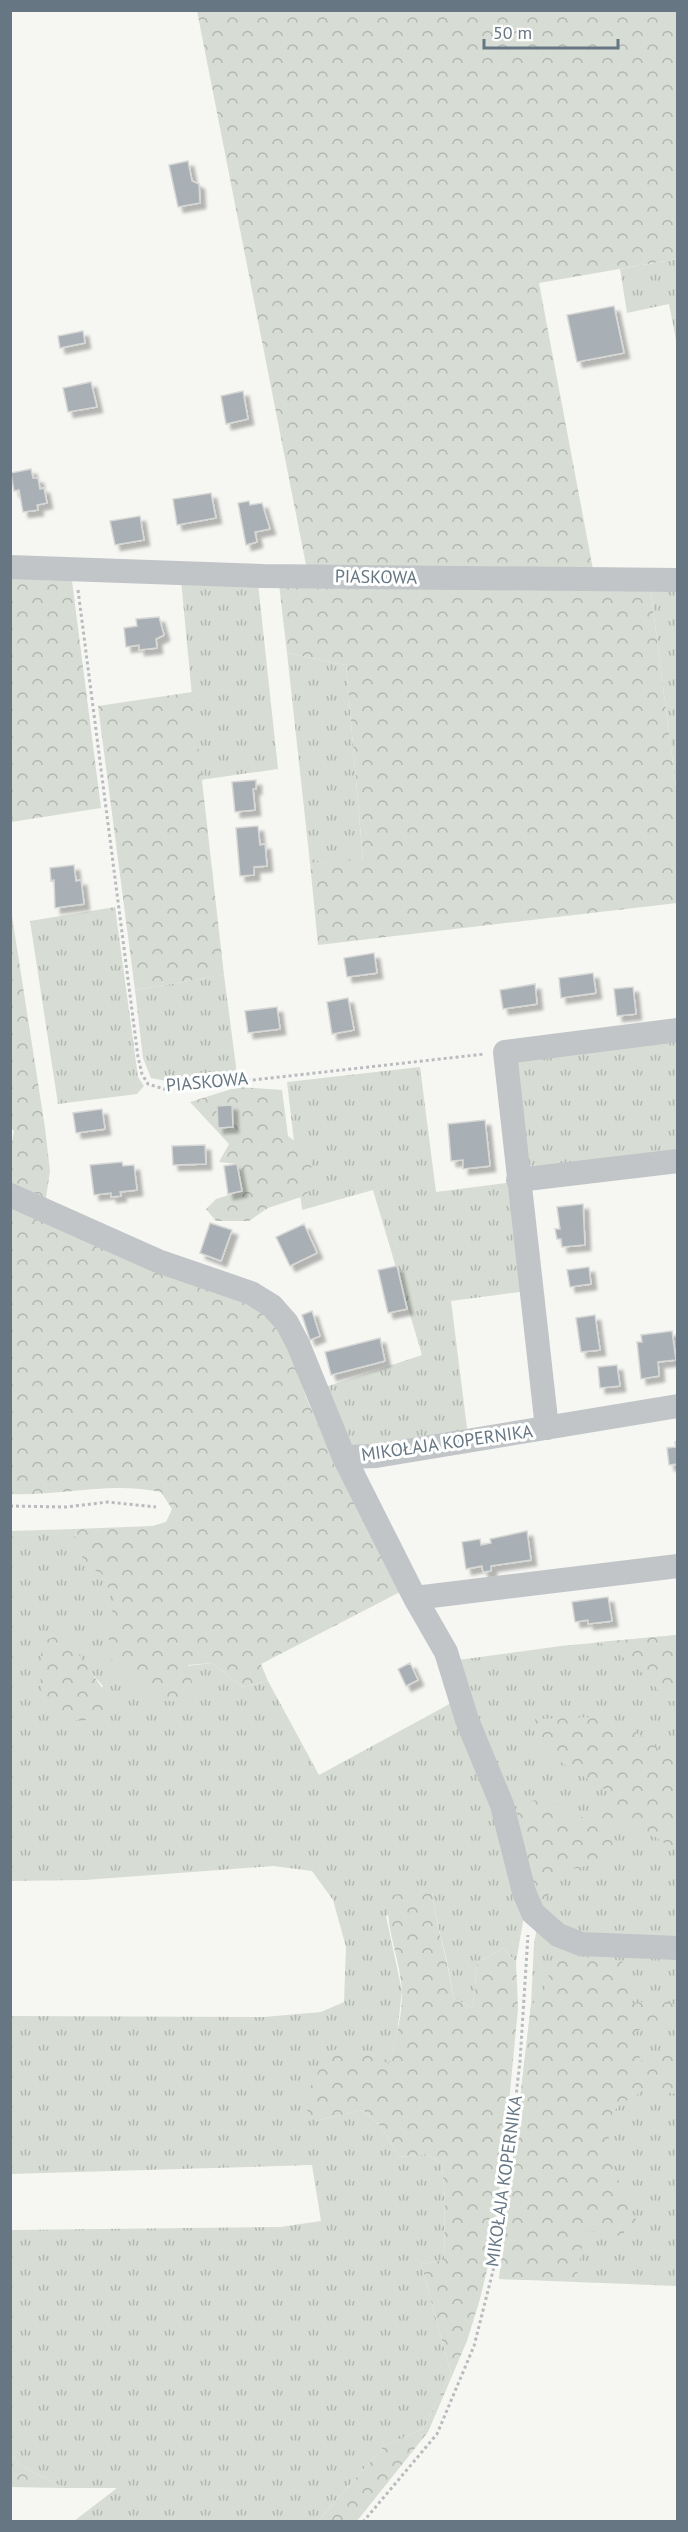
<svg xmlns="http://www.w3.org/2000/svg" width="688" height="2532" font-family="'PT Sans',sans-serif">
<defs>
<pattern id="grass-tufts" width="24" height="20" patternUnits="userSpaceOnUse" patternTransform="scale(1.5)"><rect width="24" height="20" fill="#d7ddd4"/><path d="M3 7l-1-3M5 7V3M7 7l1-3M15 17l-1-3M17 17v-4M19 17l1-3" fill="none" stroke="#b2b8b1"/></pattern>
<pattern id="forest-crowns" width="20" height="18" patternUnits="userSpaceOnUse" patternTransform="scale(1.5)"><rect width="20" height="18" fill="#d7ddd4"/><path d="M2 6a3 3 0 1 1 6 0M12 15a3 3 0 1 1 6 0" fill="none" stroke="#b2b8b1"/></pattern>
<filter id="shadow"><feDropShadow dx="5.5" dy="5.5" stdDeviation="1.5" flood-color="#0004"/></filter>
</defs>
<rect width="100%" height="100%" fill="#f6f6f3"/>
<path fill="url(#grass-tufts)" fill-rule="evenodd" d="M677,259V345L669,304L627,313L620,269Z
M181,580L258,583L278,769L200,780Z
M650,585H677V795Z
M287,653L346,665L363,861L310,863Z
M115,907L138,1077L144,1086L137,1094L58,1104L30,921Z
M224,975L237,1074L172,1082L151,1078L143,1058L135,990Z
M677,1035V1154L527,1174L512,1057Z
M420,1067L436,1192L513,1182L527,1291L451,1301L468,1436L363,1449L346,1444L325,1387L422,1355L373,1190L302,1210L287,1082Z
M75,1529L76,1544L101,1573L116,1601L108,1626L197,1704L187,1666L212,1663L242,1687L268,1681L319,1775L455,1701L495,1809L524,1916L516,1962L503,1948L477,1963L473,2008L453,1998C450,1961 436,1928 432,1892L386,1916L402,1991L397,2034L389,2065L368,2052L315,2121L363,2110L382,2128L399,2157L426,2154L442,2164L445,2202L444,2260L421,2264L451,2373L423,2429L384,2446L318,2521H74L117,2488H64L20,2465L11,2455V2230L280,2227L321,2221L312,2165L11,2174V2016L264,2017L321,2012L344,2002L346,1947L333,1900L312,1871L273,1866L85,1880L11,1881L10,1531ZM65,1633L79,1659L103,1686L75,1720Z
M677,1635V2286L499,2279L531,2005L534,1943L541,1908L458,1660L561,1646Z"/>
<path fill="url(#forest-crowns)" d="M197,11H677V259L539,283L596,585H650L677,795V903L318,945L310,863L363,860L346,665L287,653L277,567L306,565Z
M11,573H71L101,808L11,822Z
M192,692L224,975L135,990L98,706Z
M10,903L45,1128L50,1171L45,1205L11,1189V1147L14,1131L10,1127Z
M238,1087L282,1090L288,1136L313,1156L307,1195L268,1208L249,1221H216L206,1209L216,1199L242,1191L237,1164L219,1162L229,1144L190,1102Z
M11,1204L254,1306L273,1320L292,1353L306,1397L324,1439L400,1592L261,1664L268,1681L242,1687L212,1663L188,1665L197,1704L153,1699L110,1658L108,1626L115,1601L101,1573L87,1567L76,1544L75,1529L152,1526L166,1522L172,1509L161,1492C110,1481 62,1496 11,1494Z
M65,1633C81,1661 102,1684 117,1713C104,1716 88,1722 75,1720C35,1716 38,1671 43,1641Z
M677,1635V1701H669L635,1665L599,1642Z
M594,1717L629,1727L664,1753L677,1746V1852L644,1829L617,1821L611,1853L582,1867L559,1872L541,1908L510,1811L533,1813L530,1801L554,1798L567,1820L594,1815L612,1794L538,1748L535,1719Z
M432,1892C436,1928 449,1961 453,1998L473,2008L477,1963L503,1948L516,1962L518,2008L506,2134L493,2245L480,2299L467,2341L428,2432L357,2521H318L384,2446L423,2429L451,2373L421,2264L444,2260L445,2202L442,2164L426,2154L399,2157L382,2128L363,2110L315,2121L302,2103L327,2055L336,2049L368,2052L389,2064C395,2041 403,2015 402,1991C400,1958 385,1929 388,1895Z
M564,1955L622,1961L630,1988L628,2004L663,1999L677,2006V2031L647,2024L630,2037L642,2062L677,2050V2094L644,2090C636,2096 623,2101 616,2109C595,2131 624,2199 637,2221L620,2236L585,2230L576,2281L499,2279L531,2005L543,1994L552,1963Z
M11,2455L20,2465L64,2488L11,2487Z"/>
<path fill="#a8b0b5" stroke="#d7d7d5" stroke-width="1.5" filter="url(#shadow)" d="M188,161L192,181L199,184L200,203L178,207L169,165Z
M614,306L624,353L577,362L567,315Z
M83,331L85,343L60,348L58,336Z
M91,382L97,407L68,412L63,388Z
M243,391L248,419L226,424L221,396Z
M31,469L33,478H38L40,489L44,488L47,503L37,505L38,510L23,512L19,490L14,491L11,473Z
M211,493L216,518L177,525L173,499Z
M249,501L250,505L262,503L270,529L255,532L257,542L246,545L238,503Z
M140,516L144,540L115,545L110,521Z
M159,617L164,635L156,639L157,648L139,650V645L126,647L124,628L137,626L136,619Z
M256,780V789H253L255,810L235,812L232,782Z
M258,826L260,845L265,844L267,866L254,867V875L240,876L236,828Z
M74,865L76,881L81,880L84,904L55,908L54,880L51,881L50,868Z
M374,953L377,973L347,977L344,958Z
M593,973L596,993L561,998L559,978Z
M535,984L537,1004L503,1009L500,990Z
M633,987L636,1014L617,1016L614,989Z
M348,998L354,1030L332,1034L327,1002Z
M277,1007L280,1029L248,1033L245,1011Z
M232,1105L233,1127L218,1128L217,1106Z
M102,1109L105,1129L76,1133L73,1113Z
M485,1120L490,1166L463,1169V1160L451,1161L448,1124Z
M205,1145L206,1164L173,1165L172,1146Z
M122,1162L123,1166L134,1165L137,1190L120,1192L121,1196L111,1197V1193L94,1195L90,1165Z
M237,1164L242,1191L228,1194L224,1166Z
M583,1204L585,1245L562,1247L561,1239H557L555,1229H560L557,1207Z
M210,1223L232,1230L221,1261L200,1253Z
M304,1224L317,1253L290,1266L276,1237Z
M397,1266L407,1309L388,1313L378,1270Z
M589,1267L591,1284L570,1287L567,1270Z
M312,1311L320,1336L310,1340L302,1315Z
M595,1315L600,1350L581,1352L576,1318Z
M672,1331L676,1360L658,1362L659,1376L641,1379L637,1342H642L641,1335Z
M380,1338L385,1361L331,1375L325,1352Z
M617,1365L620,1386L600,1388L598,1367Z
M675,1442H678V1464L669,1465L667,1448L676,1447Z
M527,1531L531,1560L491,1566V1571L483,1572L482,1566L466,1569L462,1542L480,1539L481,1545L491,1543L490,1539Z
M608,1597L612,1621L588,1624V1620L575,1622L572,1602Z
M410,1663L418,1680L406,1686L398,1669Z"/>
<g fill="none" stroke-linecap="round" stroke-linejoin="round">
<path stroke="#b9bcbe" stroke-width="3" stroke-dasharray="3 3" stroke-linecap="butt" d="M78,590L138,1057L142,1074L148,1084L164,1089L181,1088L485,1054
M10,1506L66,1507L108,1502L156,1507
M363,2522L437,2434L474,2346L499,2247L520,2061L528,1935"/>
<path stroke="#c1c5c8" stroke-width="24" d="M10,567L263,576L678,580
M518,1180L678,1161
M10,1195L158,1261L251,1293L272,1306L287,1323L298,1344L344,1457L376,1456L678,1406
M547,1428L505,1052L678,1030
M344,1457L415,1598L446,1652L467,1720L502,1805L524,1892L533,1913L558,1935L581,1944L678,1948
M415,1598L678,1566"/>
</g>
<g text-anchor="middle" stroke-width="6" stroke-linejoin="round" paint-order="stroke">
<g font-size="18" fill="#667783" stroke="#fff">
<text transform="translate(376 577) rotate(1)" y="6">PIASKOWA</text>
<text transform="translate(207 1082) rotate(-5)" y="6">PIASKOWA</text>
<text transform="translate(447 1443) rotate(-8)" y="6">MIKOŁAJA KOPERNIKA</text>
<text transform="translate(504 2181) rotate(-82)" y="6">MIKOŁAJA KOPERNIKA</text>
</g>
</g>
<rect width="688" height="2532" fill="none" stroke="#667783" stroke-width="24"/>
<path d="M484 39v9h134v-9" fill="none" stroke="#667783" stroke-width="3"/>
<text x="493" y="39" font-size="18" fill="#667783" stroke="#ffffff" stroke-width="4.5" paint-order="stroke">50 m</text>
</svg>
